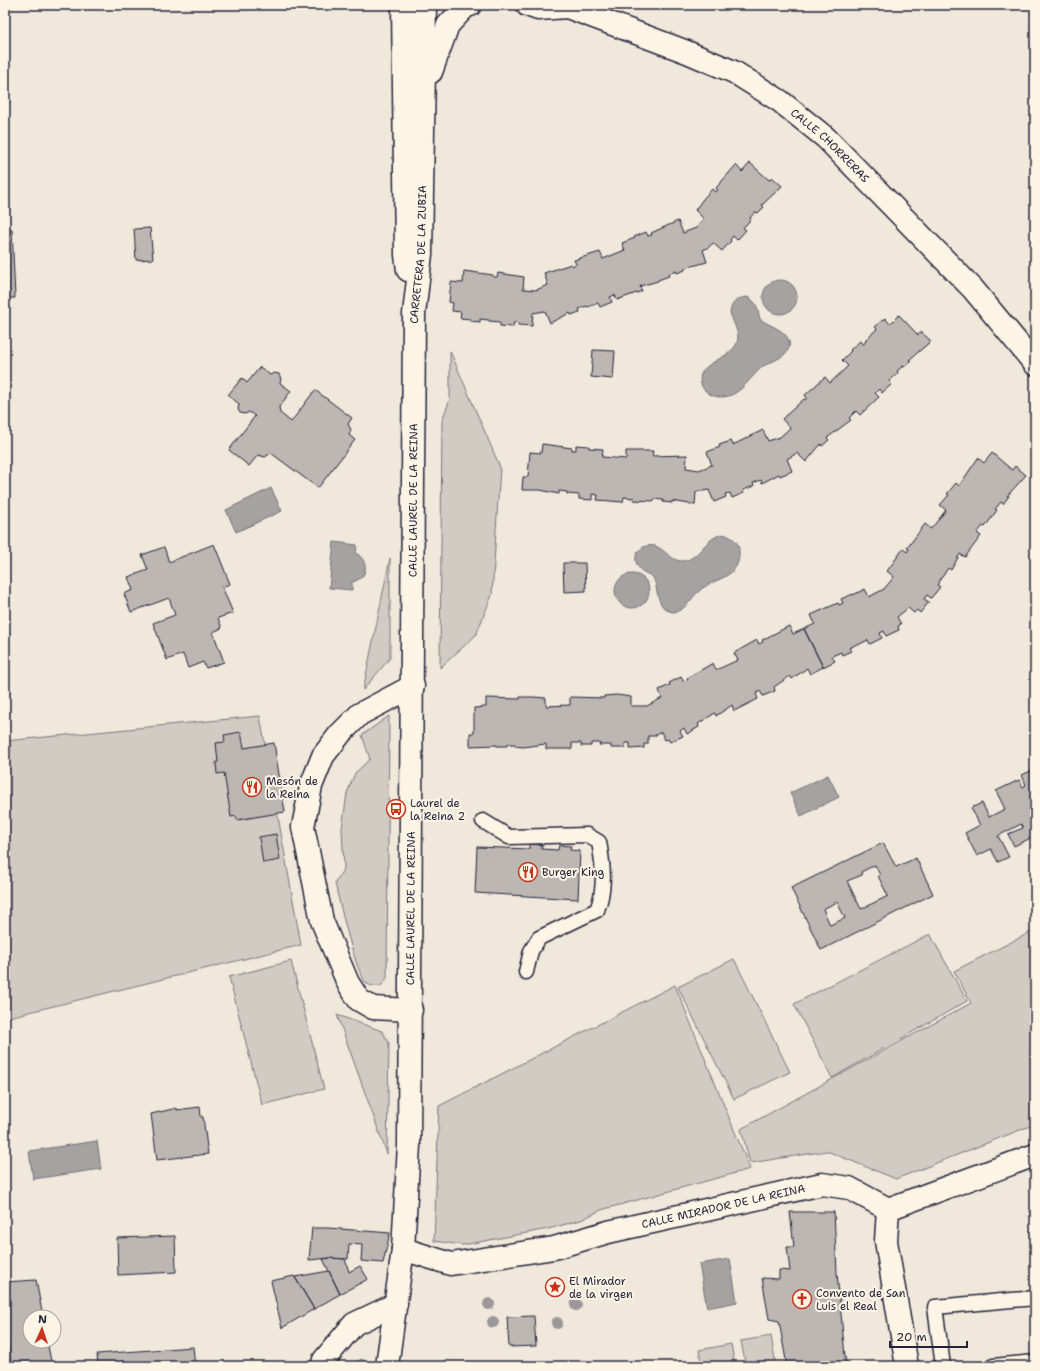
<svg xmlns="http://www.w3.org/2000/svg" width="1040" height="1371" font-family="'Shantell Sans',sans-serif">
<rect width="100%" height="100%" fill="#efe8db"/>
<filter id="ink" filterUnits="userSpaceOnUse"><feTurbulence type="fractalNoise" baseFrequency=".025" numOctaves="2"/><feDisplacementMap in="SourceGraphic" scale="8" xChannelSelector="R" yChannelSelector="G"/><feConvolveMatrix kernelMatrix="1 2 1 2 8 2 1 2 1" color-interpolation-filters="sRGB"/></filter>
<g filter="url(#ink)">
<path fill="#d1cbc3" stroke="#7a767f" d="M450,351L500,467L492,595L476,635L440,668L442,421L450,399Z
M390,558V658L363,690Z
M260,716L301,945L5,1018V741Z
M389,716L387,978L381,986C376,986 371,987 366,983C356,973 339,901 335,883L344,868L342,829L347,793L355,773L370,759L362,735Z
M1035,930V1124L896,1179L827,1151L750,1163L741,1129L971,1003L954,971Z
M930,934L967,1001L832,1078L794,1004Z
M734,959L790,1072L734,1099L678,987Z
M291,961L324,1089L262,1105L229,977Z
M675,985L750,1169L601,1210L581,1220L548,1229L463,1245L434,1241L439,1106Z
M337,1015L382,1031L389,1043L387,1154Z
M771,1336L776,1366H746L741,1341Z
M731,1344L735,1366H702L699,1350Z
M362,1359L371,1366H350L351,1364Z"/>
<path fill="#a6a2a2" stroke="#716f79" d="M763 297a17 17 0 1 1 34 0a17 17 0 1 1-34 0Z
M747,297C758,302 757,308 760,319C769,326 785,329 789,341C793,357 769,361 761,368C747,381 736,402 714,396C708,394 703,390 701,384C694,360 736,361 738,338C738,330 732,320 730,312C732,302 737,298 747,297Z
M271,488L282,511L236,532L226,510Z
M723,534C732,537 739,541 739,551C741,579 713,578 699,591C690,599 681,618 667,610C656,604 658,587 653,577C649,574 643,573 640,569C632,561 636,548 647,546C662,542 669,562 683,561C700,559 704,538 723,534Z
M334,542L357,545L356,553C369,561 369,578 352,582V590L329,588Z
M615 591a17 17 0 1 1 34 0a17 17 0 1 1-34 0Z
M828,775L839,797L801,816L790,793Z
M97,1141L101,1169L33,1179L29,1151Z
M730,1259L737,1302L707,1308L699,1264Z"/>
<path fill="#bcb7b3" stroke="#22223b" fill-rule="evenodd" d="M750,163L769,180L772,177L782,186L762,205L764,207L758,213L755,212L750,218L751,219L743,228L746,230L737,240L733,236L730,240L731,241L722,251L713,243L709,247L703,250L707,262L685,268V270L677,273L676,271L668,274L669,276L658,280V281L640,286L642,291L617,300L615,295L610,297L612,302L600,307L598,303L588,307L587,306L579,309L580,312L571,315L570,313L550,323L545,311L533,313L532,326L518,325V322H514L513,327L500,326V322L489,321V320L480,319V322L470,321L471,319L460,318L461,312L452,311L453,303L449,302L451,282L463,283L464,271L493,275V277H497L498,273L524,277L523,289L536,290L548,285L544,273L571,264L572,266L576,264L574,260L600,252L603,259L625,250L622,243L635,238L634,237L646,232L648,236L652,235L651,233L678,221L683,233L696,228L704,219L695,210L703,199L712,189L715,192L718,190L716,188L736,165L742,172Z
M150,228L153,259L136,260L134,229Z
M5,230H12L15,298H5Z
M899,315L918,335L921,332L931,341L909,360L911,361L904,367L903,366L897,371L898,373L889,381L892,384L882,393L879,389L875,393L879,397L860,415L856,411L849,418L851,420L827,438L829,440L822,446L821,444L806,462L797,453L787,459L792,471L780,476L779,474L762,483L761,480L753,483L754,486L743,490L744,493L732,498L730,493L725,494L726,497L714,502L709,490L696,492L695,505L672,501V503L663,502V500L654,499V501L633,500L634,498L624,497L623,502L597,500L598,495L592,494V500L579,499V495L567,494V492L559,491V494L540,490H522L523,477H528L530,452L541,453L542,444L572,448V450H576V445L589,446V448L603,449L602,457L626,459V451H653L652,456L687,455L686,468L699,470L712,465L707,452L720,447L719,445L731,441L733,445L763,430L768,441L780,437L790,428L782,419L804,399L805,400L807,398L805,395L825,377L830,383L848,366L842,360L851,351L850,350L860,341L863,345L866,341L865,340L877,329L875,327L885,318L890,324Z
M593,350L615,351L613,379L591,377Z
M260,367L270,375L274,373L279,374L281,379L280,383L291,391L279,407L280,413L291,422L315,390L352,418L348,424L351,430L349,435L355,440L318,488L271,453L265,457L258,455L249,466L229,450L255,416L249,412L245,414L240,413L238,409L239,404L228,395L242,378L247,383Z
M992,453L1012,470L1015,466L1026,475L1007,496H1009L1003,504L1001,502L995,509L997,510L985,527L983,526L977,533L981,536L965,557L960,554L951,570L948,568L937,585L940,587L931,598L927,595L924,599L929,602L920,613L917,610L914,613L908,608L897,617L901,624L898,626L899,630L886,636L884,631L880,633L882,638L870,644L868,640L858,645L857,644L849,648L851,651L842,655L841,652L832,656L835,661L823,667L804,629L815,624L811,615L838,603L839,605L843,603L841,599L853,594V595L865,589L869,597L884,589L894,577L887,571L903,549L907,552L909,549L907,548L925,524L931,529L946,510L940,505L949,495L947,494L956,483L959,486L978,458L984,463Z
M214,544L230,584L222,587L233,613L218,618L222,628L213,632L224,662L206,668L203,662L188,668L183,654L167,660L153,623L175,615L169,598L131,612L124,594L133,590L128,577L148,570L142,555L164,547L169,562Z
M563,563H585L586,591L564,592Z
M789,626L793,634L804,629L823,667L810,674L807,668L792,679L790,676L774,687L775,691L763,696L760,691L756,694L758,699L734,711L732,705L716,716L715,713L698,724L699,727L687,734L684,728L680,731L683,736L670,742L668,739L665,740L661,732L654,736H648V744H644V748L630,749V743H625V748H611V745H599L600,743H591V746H581V743H572V749H546V744L523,747L515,746V744H507V746H497V745L470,746V733H474V708L486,707V698L520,699V697H533L546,698V706L570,705V697L604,698V696L617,695L631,697V706H647L662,698L659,690L670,685L669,683L681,677L683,681L688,680L687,678L713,663L716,670L738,660L734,653L757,640L759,644L763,642L762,640Z
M241,732L244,748L274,743L285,812L237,820L236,816L231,817L224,773L217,774L216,762H218L216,743L225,742L224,735Z
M1035,769V808H1033L1035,812V836L1014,846L1008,834L1023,828L1021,824L998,836L1009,857L998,862L991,849L977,856L965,833L980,825L971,808L982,803L989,817L1005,809L996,791L1019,780L1023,787L1026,785L1022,775Z
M276,834L280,860L263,863L259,837Z
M883,843L896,867L916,858L933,894L821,950L791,888ZM875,865L880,875L878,876L888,896L861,909L847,881L862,875L861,872ZM837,902L845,918L830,925L823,909Z
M529,844L542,845L541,849L558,850L559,845L571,846L570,850L580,851L578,899L475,893L477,847L529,849Z
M200,1107L201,1117H203L208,1154L157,1160L151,1114L177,1108V1110Z
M790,1212H834L837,1273L846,1366H787L779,1321L769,1319L762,1278L779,1279V1270L790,1271L787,1247H794Z
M312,1228H328L390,1233L383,1263L361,1261L362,1245L349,1244L348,1259L330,1258L309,1260Z
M175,1236L176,1272L118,1275L117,1238Z
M330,1258L345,1259L349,1272L360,1266L368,1279L340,1294L323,1259Z
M329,1271L340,1294L314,1309L295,1277Z
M294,1276L314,1309L282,1328L271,1281Z
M36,1280L43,1317H30V1341H47L52,1366H12L5,1330V1282Z
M534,1316L536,1346L509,1347L507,1317Z
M193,1347L195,1366H98L97,1354Z"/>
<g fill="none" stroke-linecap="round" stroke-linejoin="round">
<g stroke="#22223b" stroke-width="17">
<path id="service" d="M483,821L509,837L587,835L599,842C603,864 606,888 597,910L539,938L531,951L526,972
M943,1366L935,1307L1035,1298
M993,1366L1035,1362"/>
</g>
<g stroke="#22223b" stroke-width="25">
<path id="minor" d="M411,1010L373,1008L359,1000L348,983L322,921L303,827L311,786L323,756L340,734L360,714L413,686
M322,1366L324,1360L354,1324L396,1304"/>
</g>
<g stroke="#22223b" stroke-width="25">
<g id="tertiary">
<path d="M403,5L406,255L408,270"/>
<path d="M527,5L538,9L567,7"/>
<path id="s1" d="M562,5L687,52L734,72L780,101L826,138L973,289L1035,364"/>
<path d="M431,72L448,25L466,6L470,5"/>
<path d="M888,1209L886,1241L907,1366"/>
<path id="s2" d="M403,1249L451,1264L554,1248L608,1232L822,1184L849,1188L888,1209L1035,1155"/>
<path id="s3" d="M387,1366L403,1249L409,1145L414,314L421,254L425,5"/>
</g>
</g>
<use href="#service" stroke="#fcf5e5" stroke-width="14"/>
<use href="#minor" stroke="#fcf5e5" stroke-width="22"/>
<use href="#tertiary" stroke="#fcf5e5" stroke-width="22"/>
</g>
<g fill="#9b979a">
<circle cx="489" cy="1304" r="6"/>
<circle cx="576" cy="1305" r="6"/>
<circle cx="493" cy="1322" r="6"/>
<circle cx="557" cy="1323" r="6"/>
</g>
</g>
<defs>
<g id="restaurant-ring" transform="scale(1)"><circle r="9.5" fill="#fcf5e5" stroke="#c8321e" stroke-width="1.5"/><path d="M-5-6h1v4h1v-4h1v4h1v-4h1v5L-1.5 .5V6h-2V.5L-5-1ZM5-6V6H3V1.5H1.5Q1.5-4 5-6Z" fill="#c8321e"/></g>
<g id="bus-ring" transform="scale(1)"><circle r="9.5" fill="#fcf5e5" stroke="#c8321e" stroke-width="1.5"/><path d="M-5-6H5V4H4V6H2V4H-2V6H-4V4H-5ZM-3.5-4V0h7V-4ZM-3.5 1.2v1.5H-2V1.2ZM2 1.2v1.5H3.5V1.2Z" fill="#c8321e"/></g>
<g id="sight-ring" transform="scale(1)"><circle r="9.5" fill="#fcf5e5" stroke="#c8321e" stroke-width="1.5"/><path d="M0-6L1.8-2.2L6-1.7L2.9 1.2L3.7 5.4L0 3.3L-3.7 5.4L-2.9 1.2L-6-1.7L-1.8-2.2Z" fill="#c8321e"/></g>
<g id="church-ring" transform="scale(1)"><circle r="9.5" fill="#fcf5e5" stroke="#c8321e" stroke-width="1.5"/><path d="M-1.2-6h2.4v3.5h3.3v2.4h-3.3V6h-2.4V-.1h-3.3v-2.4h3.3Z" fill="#c8321e"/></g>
</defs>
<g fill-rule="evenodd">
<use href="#restaurant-ring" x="252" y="787"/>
<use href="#bus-ring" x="396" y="809"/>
<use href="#restaurant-ring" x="528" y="872"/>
<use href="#sight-ring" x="555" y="1287"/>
<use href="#church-ring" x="802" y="1299"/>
</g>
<g text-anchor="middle" stroke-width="4" stroke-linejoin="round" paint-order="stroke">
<g font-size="11" fill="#22223b" stroke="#fcf5e5">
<text dy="4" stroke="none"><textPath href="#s1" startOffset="306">CALLE CHORRERAS</textPath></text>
<text dy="4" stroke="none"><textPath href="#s3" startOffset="1113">CARRETERA DE LA ZUBIA</textPath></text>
<text dy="4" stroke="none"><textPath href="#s3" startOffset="867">CALLE LAUREL DE LA REINA</textPath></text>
<text dy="4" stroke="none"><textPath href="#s3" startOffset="459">CALLE LAUREL DE LA REINA</textPath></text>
<text dy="4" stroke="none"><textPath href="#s2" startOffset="329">CALLE MIRADOR DE LA REINA</textPath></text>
</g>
<g font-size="11" fill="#22223b" stroke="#fcf5e5" text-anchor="start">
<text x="266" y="785">Mesón de<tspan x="266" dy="13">la Reina</tspan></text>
<text x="410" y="807">Laurel de<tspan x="410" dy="13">la Reina 2</tspan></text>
<text x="542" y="876">Burger King</text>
<text x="569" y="1285">El Mirador<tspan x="569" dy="13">de la virgen</tspan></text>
<text x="816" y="1297">Convento de San<tspan x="816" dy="13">Luis el Real</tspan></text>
</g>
</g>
<rect width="1040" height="1371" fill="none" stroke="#fcf5e5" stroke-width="20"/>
<rect x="10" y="10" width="1020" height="1351" fill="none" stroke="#22223b" stroke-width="1.5" filter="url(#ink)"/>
<g transform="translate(42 1329) rotate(3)"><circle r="19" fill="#fcf5e5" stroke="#a5a1a1"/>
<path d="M0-3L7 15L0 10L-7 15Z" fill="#c8321e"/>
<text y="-6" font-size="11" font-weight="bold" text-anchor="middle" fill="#22223b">N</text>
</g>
<path d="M890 1341v6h77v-6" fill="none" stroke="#22223b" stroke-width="2"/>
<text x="896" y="1341" font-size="12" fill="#22223b" stroke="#fcf5e5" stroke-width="3" paint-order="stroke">20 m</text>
</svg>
